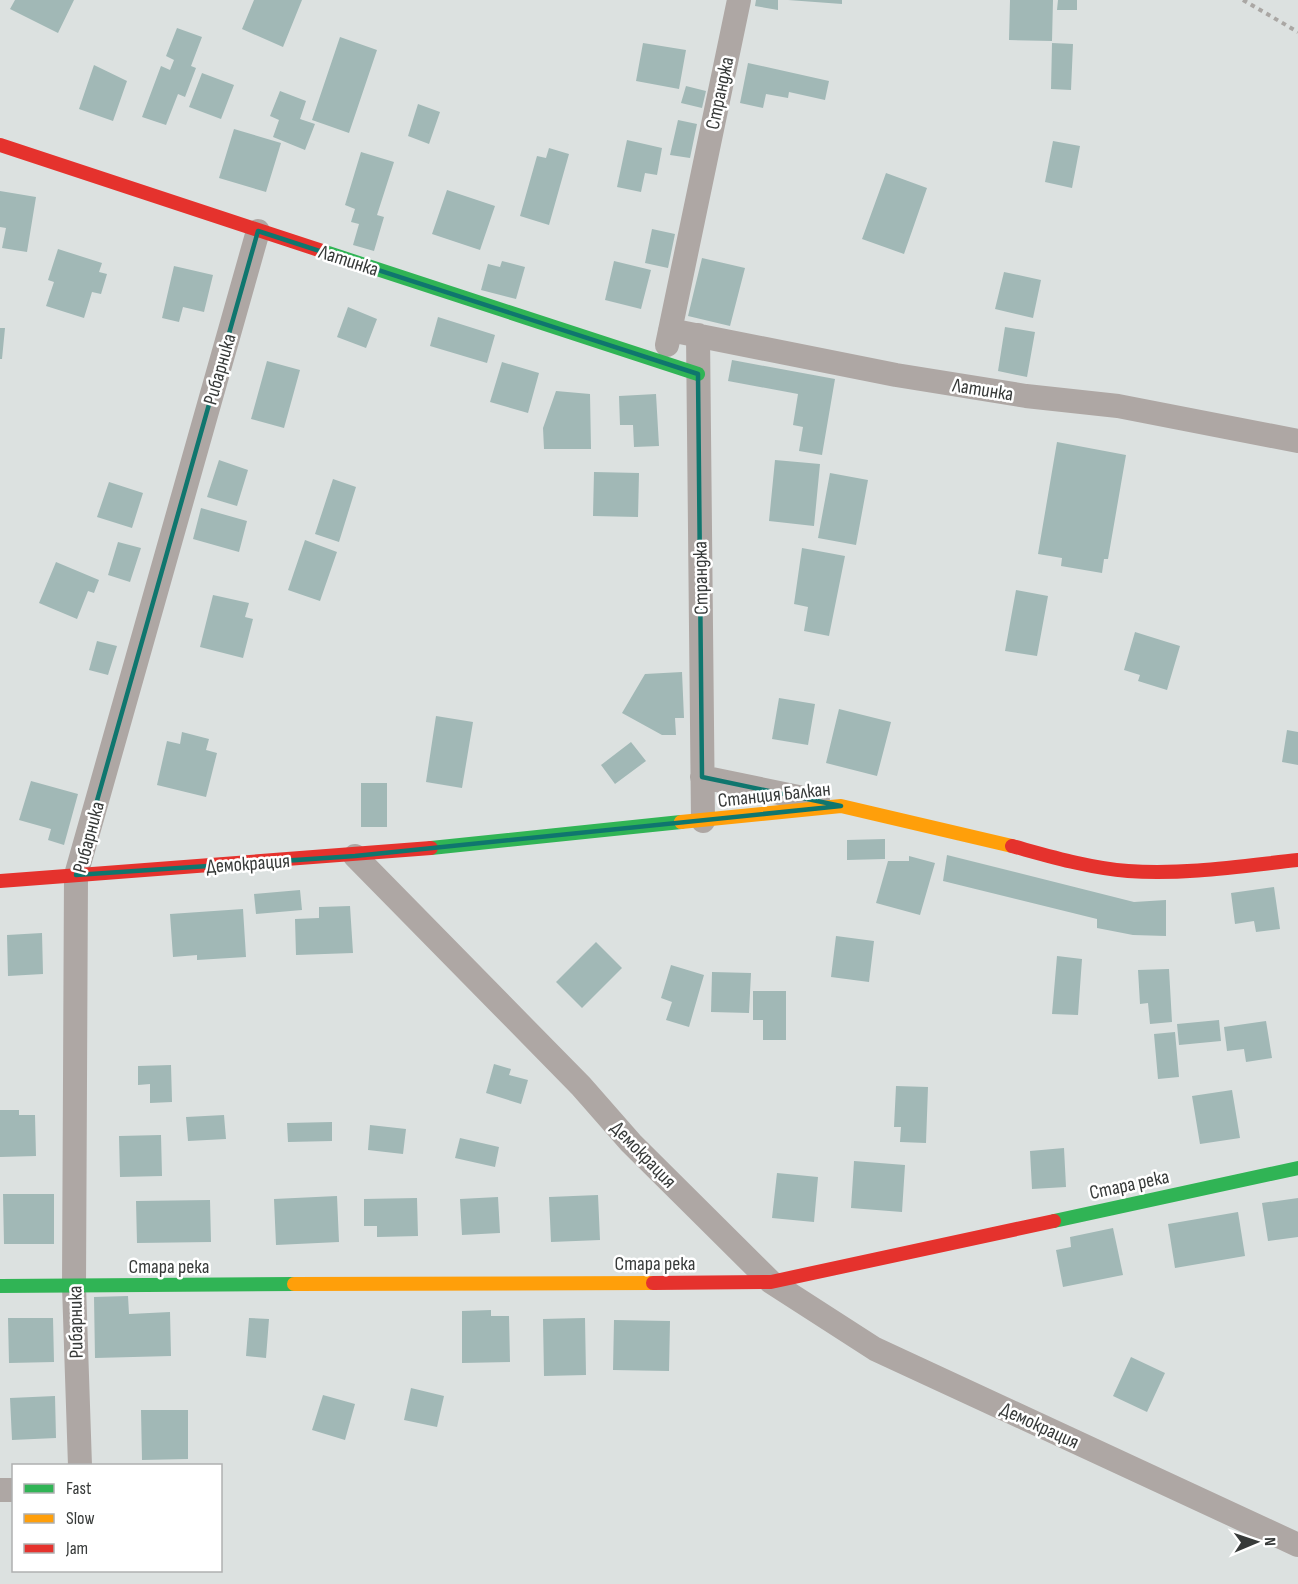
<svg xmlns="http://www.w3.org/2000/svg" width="1298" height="1584" font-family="'Sofia Sans Condensed',sans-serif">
<rect width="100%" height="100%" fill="#dce1e0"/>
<path fill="#a1b8b6" d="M15,0H74L58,33L10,9Z
M254,0H302L283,47L242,29Z
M756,0H778V10L755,6Z
M788,0H842V4Z
M1010,0H1053L1052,41L1009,40Z
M1058,0H1077V10H1057Z
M177,28L202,37L191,66L196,68L185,97L178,94L166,125L142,117L161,66L170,70L174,60L166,56Z
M340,37L377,50L349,133L312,120Z
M643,43L686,50L679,89L636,81Z
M1052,43L1073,44L1071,90L1051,89Z
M748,63L829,81L825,100L789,92L788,98L766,94L763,108L740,103Z
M94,65L127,81L113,121L79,109Z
M202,73L234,85L221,119L189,107Z
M686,86L706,91L702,108L681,103Z
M280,91L306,101L300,119L315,124L305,150L273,137L279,120L270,116Z
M418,104L440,112L429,144L408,136Z
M678,120L697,124L690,158L670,155Z
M234,129L281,143L266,192L219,178Z
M627,140L662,148L657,175L645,173L641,192L617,187Z
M1053,141L1080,146L1072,188L1045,182Z
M549,148L569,154L549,225L520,216L537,156L546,158Z
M361,152L394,162L377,215L384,217L374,251L353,245L359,224L351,222L355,209L345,205Z
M886,173L927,188L904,254L862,239Z
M447,190L495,206L480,250L432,234Z
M0,191L36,197L27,252L2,248L6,228L0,227Z
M652,229L675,234L668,268L645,263Z
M58,249L102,263L99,272L107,274L101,294L92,292L84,318L46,306L54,282L48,280Z
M702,258L745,268L730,326L688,316Z
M502,261L525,267L516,299L481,290L488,264L500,267Z
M614,261L651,270L641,309L605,300Z
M174,266L213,275L204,312L183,307L179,322L162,318Z
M1004,272L1041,280L1033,318L995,309Z
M348,307L377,319L366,348L337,337Z
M438,317L495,335L487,363L430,346Z
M1005,327L1035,332L1027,377L998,371Z
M0,328H5L2,359H0Z
M732,360L835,379L822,455L799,451L803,427L793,425L798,394L728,381Z
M267,361L300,370L284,428L251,419Z
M502,362L539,373L528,413L490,402Z
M556,391L590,394L591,449H544L543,428Z
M656,394L659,446L634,447L633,425H620L619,396Z
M1057,442L1126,455L1108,559H1104L1102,573L1061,566L1062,558L1038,554Z
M219,460L248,470L237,506L207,497Z
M775,460L820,464L814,526L769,521Z
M594,472L639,473L638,517L593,516Z
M830,473L868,480L856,545L818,538Z
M333,479L356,487L339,542L315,534Z
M109,482L143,493L132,528L97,517Z
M201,508L247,521L239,552L193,539Z
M305,540L337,552L320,601L288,590Z
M118,542L141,548L130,582L108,575Z
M802,548L845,556L829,636L804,631L808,607L794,604Z
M56,562L99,580L94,593L88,591L77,619L39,603Z
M1016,590L1048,596L1037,656L1005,651Z
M213,595L249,603L245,617L253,619L243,658L200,647Z
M1135,632L1180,646L1167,690L1138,681L1140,675L1124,670Z
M97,641L117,646L108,675L89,670Z
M682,672L684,718H675L676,735H662L622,713L645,674Z
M779,698L815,704L808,745L772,739Z
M839,709L891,722L877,776L826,763Z
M436,716L473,722L462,788L426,782Z
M1287,730L1298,732V765L1282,762Z
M182,732L209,739L206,750L217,753L206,797L157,785L167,741L180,744Z
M631,742L646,761L615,784L601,765Z
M31,781L78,794L64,845L48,840L51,829L19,820Z
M361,783H387V827H361Z
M885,839V859L847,860V840Z
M947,855L1134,902L1166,900V936L1133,935L1097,928V919L943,881Z
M909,856L935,863L920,915L876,903L888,861H909Z
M1274,887L1280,929L1256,932L1254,921L1235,924L1231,893Z
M300,890L302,910L256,914L254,894Z
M350,906L353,953L296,955L295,919L319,918V907Z
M243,909L246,957L197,960V955L173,957L170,914Z
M42,933L43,974L8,976L7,935Z
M836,936L874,941L869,982L831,977Z
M596,942L622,968L582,1008L556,982Z
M1057,956L1082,959L1078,1015L1052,1014Z
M671,965L704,975L689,1027L666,1020L672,1002L661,998Z
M1169,969L1172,1022L1150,1024L1148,1003L1140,1004L1138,970Z
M712,972L751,973L749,1013L711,1012Z
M753,991H786V1040H763V1020H753Z
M1219,1020L1221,1041L1179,1045L1177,1024Z
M1266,1021L1272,1058L1246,1062L1244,1049L1227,1051L1224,1027Z
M1175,1032L1179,1077L1158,1079L1154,1034Z
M494,1064L511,1069L509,1075L528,1080L521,1104L486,1093Z
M171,1065L172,1102L150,1103V1084L138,1085V1066Z
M896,1086L928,1087L926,1143L900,1142L901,1127H894Z
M1232,1090L1240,1138L1200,1144L1192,1096Z
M0,1110H19V1115H35L36,1156L0,1157Z
M224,1115L226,1139L188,1141L186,1117Z
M332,1122V1141L288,1142L287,1123Z
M370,1125L406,1129L403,1154L368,1150Z
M161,1135L162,1176L120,1177L119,1136Z
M460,1138L499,1147L495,1167L455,1158Z
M1064,1148L1066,1187L1032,1189L1030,1151Z
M854,1161L905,1165L902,1212L851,1208Z
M777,1173L818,1177L814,1222L772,1218Z
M3,1194H54V1244H4Z
M598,1195L600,1240L551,1242L549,1197Z
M337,1196L339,1242L276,1245L274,1199Z
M498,1197L500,1233L462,1235L460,1199Z
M417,1198L418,1236L377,1237V1226H364V1199Z
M1298,1198V1237L1268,1241L1262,1203Z
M210,1200L211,1242L137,1243L136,1201Z
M1238,1212L1245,1256L1175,1268L1168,1224Z
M1113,1228L1123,1275L1063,1287L1056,1250L1071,1247L1070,1237Z
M128,1296L129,1314L170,1312L171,1356L95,1358L94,1297Z
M491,1310V1316H509L510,1362L462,1363V1311Z
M8,1318H53L54,1362L9,1363Z
M249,1318L269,1319L266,1358L246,1356Z
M585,1318L586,1375L544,1376L543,1319Z
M614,1320L670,1321L669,1371L613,1370Z
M1131,1357L1165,1373L1147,1412L1113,1396Z
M411,1388L444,1396L437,1427L404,1420Z
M323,1395L355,1404L345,1440L312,1430Z
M55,1396L56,1438L12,1440L10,1398Z
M141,1410H188V1459L142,1460Z"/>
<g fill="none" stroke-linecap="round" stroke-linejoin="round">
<path stroke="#aaa7a4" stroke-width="4" stroke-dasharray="4.5 4.5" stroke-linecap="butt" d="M1243,0L1298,32"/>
<path stroke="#aea7a4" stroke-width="24" d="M670,330L896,375L1026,396L1118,406L1298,441
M698,335L703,821
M667,345L739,0
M702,777L818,801
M355,856L581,1086L631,1143L771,1282L875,1349L1298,1545
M80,1466L74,1286L76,875L258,231
M0,1490H14"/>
<path stroke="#30b455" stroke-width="14" d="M322,251L698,374
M431,848L681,822
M1054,1221L1298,1168
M0,1286L294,1284"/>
<path stroke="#ff9f0a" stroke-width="14" d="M681,822L841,806L1012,846
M294,1284L653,1283"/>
<path stroke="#e5322d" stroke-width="14" d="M0,145L322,251
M1012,846C1049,856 1089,868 1128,871C1185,875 1242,866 1298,860
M0,881L431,848
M653,1283L771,1282L1054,1221"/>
</g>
<path fill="none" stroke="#0f766e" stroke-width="4.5" stroke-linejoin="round" d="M258,231L698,374L702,777L841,806L355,856L76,875Z"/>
<g text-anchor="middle" stroke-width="5" stroke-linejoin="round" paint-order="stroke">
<g font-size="20" fill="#373a39" stroke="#fff">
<text transform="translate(719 93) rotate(-78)" y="7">Странджа</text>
<text transform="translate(349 260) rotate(18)" y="7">Латинка</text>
<text transform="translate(219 369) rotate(-74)" y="7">Рибарника</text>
<text transform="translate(983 389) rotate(9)" y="7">Латинка</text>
<text transform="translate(700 578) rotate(-91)" y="7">Странджа</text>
<text transform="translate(774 794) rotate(-6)" y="7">Станция Балкан</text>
<text transform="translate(88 837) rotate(-75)" y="7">Рибарника</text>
<text transform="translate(248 863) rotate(-4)" y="7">Демокрация</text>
<text transform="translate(644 1154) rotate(46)" y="7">Демокрация</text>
<text transform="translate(1129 1184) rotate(-12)" y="7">Стара река</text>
<text x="655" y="1270">Стара река</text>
<text x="169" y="1273">Стара река</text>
<text transform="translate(75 1322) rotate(-91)" y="7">Рибарника</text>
<text transform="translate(1040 1425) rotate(25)" y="7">Демокрация</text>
</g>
</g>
<rect x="12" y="1464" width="210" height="108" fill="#ffffff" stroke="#afb0b0" stroke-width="1.5"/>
<rect x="24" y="1484" width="30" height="9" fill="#30b455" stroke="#afb0b0" stroke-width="1.5"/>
<text x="66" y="1494" font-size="18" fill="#373a39">Fast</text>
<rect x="24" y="1514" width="30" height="9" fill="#ff9f0a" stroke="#afb0b0" stroke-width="1.5"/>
<text x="66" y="1524" font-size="18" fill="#373a39">Slow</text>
<rect x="24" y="1544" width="30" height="9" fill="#e5322d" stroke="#afb0b0" stroke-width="1.5"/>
<text x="66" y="1554" font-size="18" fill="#373a39">Jam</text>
<g transform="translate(1256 1542) rotate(88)" stroke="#ffffff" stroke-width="4.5" paint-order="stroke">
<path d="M0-4.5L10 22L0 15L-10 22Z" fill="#373a39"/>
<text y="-9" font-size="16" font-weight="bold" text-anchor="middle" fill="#373a39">N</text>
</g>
</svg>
